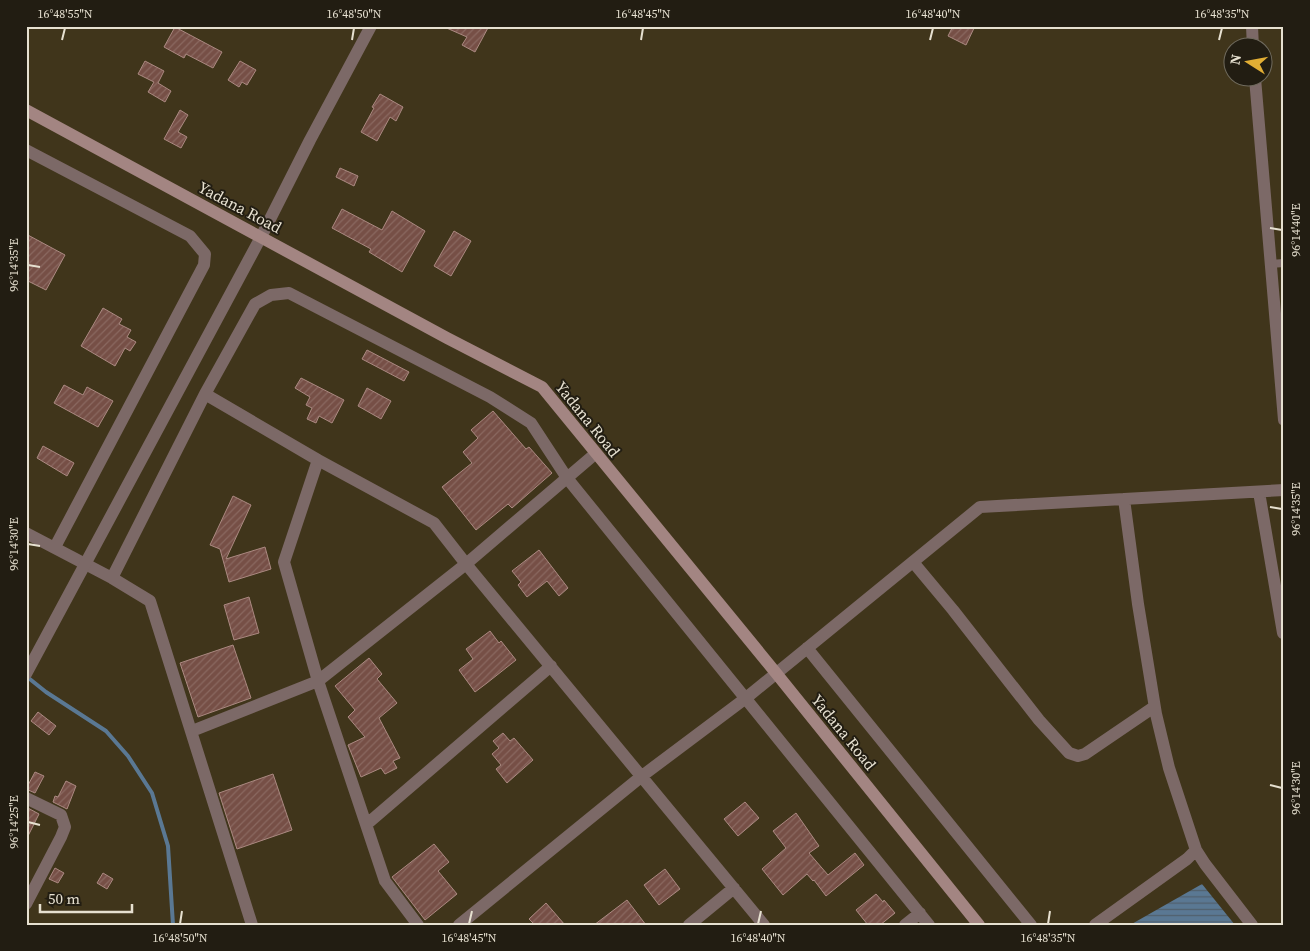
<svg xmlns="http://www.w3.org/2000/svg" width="1310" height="951" font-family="'Source Serif 4',serif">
<defs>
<pattern id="water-rules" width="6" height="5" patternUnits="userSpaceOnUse" patternTransform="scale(1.25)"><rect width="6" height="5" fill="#5a7893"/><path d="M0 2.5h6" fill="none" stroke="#51606d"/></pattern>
<pattern id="building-hatch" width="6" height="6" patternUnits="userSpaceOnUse" patternTransform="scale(1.25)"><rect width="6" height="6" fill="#764f46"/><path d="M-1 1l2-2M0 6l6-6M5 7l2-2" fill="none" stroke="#8a6860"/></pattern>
</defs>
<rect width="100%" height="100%" fill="#40351b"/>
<path fill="url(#water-rules)" d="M1202,884L1235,925H1130Z"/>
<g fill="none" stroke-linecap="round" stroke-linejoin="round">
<path stroke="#5a7893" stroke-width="4" d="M26,676L46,692L106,731L128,756L152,793L168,846L173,925"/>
</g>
<path fill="url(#building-hatch)" stroke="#ab8981" d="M442,26H489L475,52L462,45L467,37Z
M953,26H975L966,45L948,36Z
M175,27L222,52L213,68L186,54L184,58L164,47Z
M145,61L164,71L158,83L171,91L165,102L148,92L154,82L138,74Z
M240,61L256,70L247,85L242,82L239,87L228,80Z
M380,94L403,107L396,121L390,117L377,141L361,132L374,108L372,107Z
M180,110L188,115L178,132L187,137L181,148L164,139Z
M340,168L358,176L354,186L336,177Z
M342,209L382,230L392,211L425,231L402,272L369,252L371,249L332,228Z
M454,231L471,241L451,276L434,266Z
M26,234L65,255L46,290L26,280Z
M103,308L122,319L119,324L131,330L127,337L136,342L130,351L125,348L115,366L81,346Z
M367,350L409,372L404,381L362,359Z
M301,378L344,400L332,423L319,416L316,423L307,419L312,408L306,405L310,397L295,388Z
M64,385L83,395L87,387L113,401L98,427L54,403Z
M367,388L391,401L381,419L358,406Z
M493,411L526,449L529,447L552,473L512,508L508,504L476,530L442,487L472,463L463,452L478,438L471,430Z
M43,446L74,463L67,476L37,458Z
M233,496L251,505L226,559L265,547L271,569L229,582L220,549L210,545Z
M539,550L568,588L559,596L547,581L527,597L518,585L521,582L512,571Z
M249,597L259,633L234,640L224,605Z
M490,631L499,643L501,641L516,660L487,683L475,692L459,670L473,659L466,649Z
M233,645L251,698L198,717L180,663Z
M369,658L382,674L377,679L397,703L379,718L400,758L393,761L397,768L385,774L381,768L361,777L348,745L365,737L348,717L355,710L335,686Z
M38,712L56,726L49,735L31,721Z
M503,733L510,741L514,738L533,760L507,783L496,769L501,765L492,754L499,748L493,741Z
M35,772L44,776L35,793L26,789Z
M273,774L292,830L237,849L219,793Z
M66,781L76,786L67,809L53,802L55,796L58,797Z
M745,802L759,818L738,836L724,819Z
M26,807L39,814L26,840Z
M796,813L819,846L809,853L828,875L855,853L864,865L826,896L814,880L813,881L807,874L783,895L762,869L786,848L773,831Z
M434,844L449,862L438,871L457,894L425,920L392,877Z
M55,868L64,873L58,883L49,879Z
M665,869L680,889L659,905L644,885Z
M103,873L113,879L107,889L97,883Z
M876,894L883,902L884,900L895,913L880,925H868L856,910Z
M627,900L646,925H594Z
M546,903L565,925H535L529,919Z"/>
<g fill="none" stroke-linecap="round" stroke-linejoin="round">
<path stroke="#7c6967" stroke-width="8" d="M1270,264L1284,263"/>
<path stroke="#7c6967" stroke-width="12" d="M1252,26L1253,48
M1255,78L1284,420
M26,150L190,236L205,254L204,265L55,547
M205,394L318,460L434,523L466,564L764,925
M318,460L284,562L318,681L385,881L418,925
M1259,492L1283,633
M26,533L112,578L150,601L252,925
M913,562L953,610L1039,720L1069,753L1078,756L1085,754L1154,707
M112,578L205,394L255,304L271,295L289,293L490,397L531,423L567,478L929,925
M807,648L1031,925
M192,731L318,681L466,564L595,454
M26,798L61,815L65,827L61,837L26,904
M367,824L551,666
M1196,850L1205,864L1252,925
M459,925L642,776L746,698L980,507L1284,490
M689,925L734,888
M905,925L920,913
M1095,925L1187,859L1196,850L1169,768L1156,714L1138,604L1124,499"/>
<path stroke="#7c6967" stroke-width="12" d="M26,674L261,237L310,140L371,26"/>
<path stroke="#a38582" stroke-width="12" d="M26,110L447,338L542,387L776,673L979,925"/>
</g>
<path fill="none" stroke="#e6e0d0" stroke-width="2" d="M62,40L65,28M352,40L354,28M641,40L643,28M930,40L933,28M1219,40L1222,28M1270,228L1282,230M28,265L40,267M1270,507L1282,509M28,544L40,546M1270,785L1282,788M28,822L40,825M180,924L182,911M469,924L472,911M758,924L761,911M1048,924L1050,911"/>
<g text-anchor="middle" stroke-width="4" stroke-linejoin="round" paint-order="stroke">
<g font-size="16" fill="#e6e0d0" stroke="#221d12">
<text transform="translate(240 207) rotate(28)" y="6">Yadana Road</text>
<text transform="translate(588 419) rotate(51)" y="6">Yadana Road</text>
<text transform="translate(844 732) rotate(51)" y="6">Yadana Road</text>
</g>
</g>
<rect width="1310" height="951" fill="none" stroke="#221d12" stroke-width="55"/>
<g transform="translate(1248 62) rotate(281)"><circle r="24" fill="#221d12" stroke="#706b5e"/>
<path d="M0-4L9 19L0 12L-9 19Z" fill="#e2ae34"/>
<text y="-8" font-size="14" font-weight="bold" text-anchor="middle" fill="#e6e0d0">N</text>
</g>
<path d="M40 904v8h92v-8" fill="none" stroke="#e6e0d0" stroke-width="2.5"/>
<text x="48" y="904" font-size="15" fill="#e6e0d0" stroke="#221d12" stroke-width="4" paint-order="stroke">50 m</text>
<rect x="28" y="28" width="1254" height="896" fill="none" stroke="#e6e0d0" stroke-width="2"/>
<g font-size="12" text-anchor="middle" fill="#e6e0d0">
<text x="65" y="18">16°48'55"N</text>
<text x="354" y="18">16°48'50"N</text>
<text x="643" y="18">16°48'45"N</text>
<text x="933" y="18">16°48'40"N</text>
<text x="1222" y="18">16°48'35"N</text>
<text transform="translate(1296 230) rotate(-90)" y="4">96°14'40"E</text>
<text transform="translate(14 265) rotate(-90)" y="4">96°14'35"E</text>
<text transform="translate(1296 509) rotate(-90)" y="4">96°14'35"E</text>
<text transform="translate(14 544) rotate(-90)" y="4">96°14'30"E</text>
<text transform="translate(1296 788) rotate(-90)" y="4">96°14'30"E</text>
<text transform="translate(14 822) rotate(-90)" y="4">96°14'25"E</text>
<text x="180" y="942">16°48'50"N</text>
<text x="469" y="942">16°48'45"N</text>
<text x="758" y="942">16°48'40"N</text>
<text x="1048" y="942">16°48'35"N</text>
</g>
</svg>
